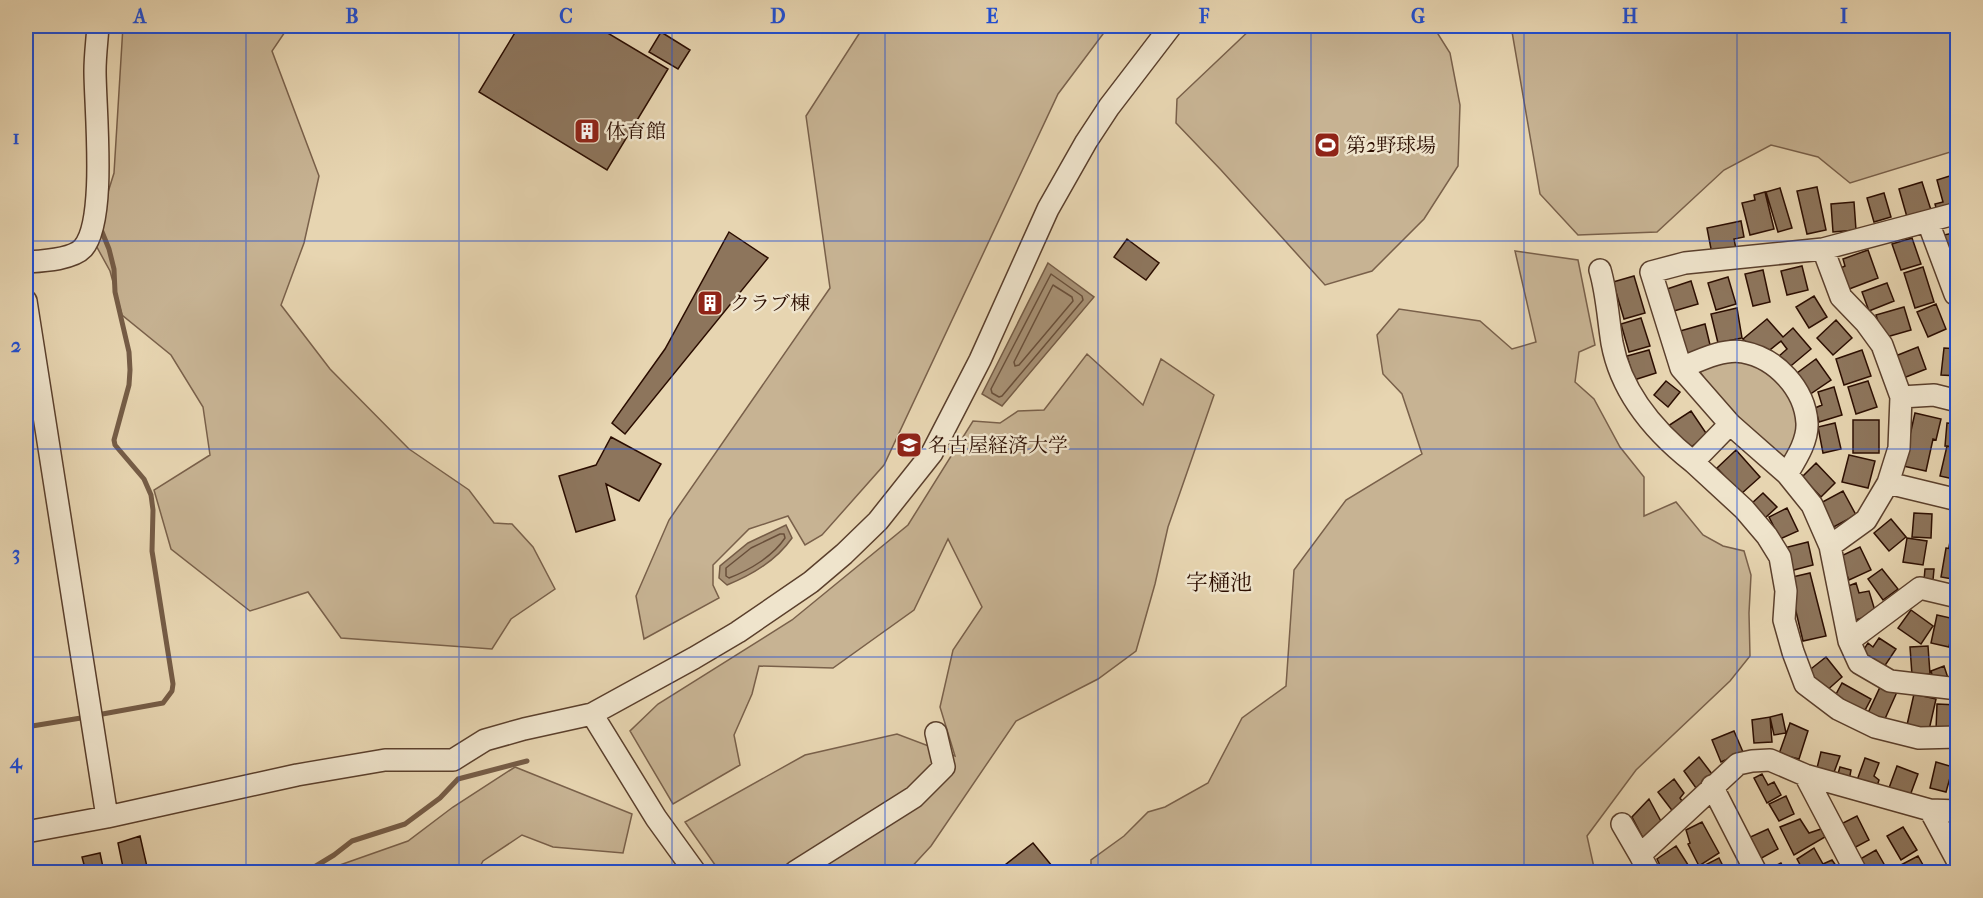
<svg xmlns="http://www.w3.org/2000/svg" width="1983" height="898" font-family="'IM FELL French Canon','Noto Serif JP',serif">
<rect width="100%" height="100%" fill="#e7d5b1"/>
<filter id="stains"><feTurbulence type="fractalNoise" baseFrequency=".00333" numOctaves="4"/><feColorMatrix values="0 0 0 0 .2 0 0 0 0 .09 0 0 0 0 .02 0 0 0 .5 -.17"/></filter>
<radialGradient id="worn" r=".72"><stop offset=".6" stop-color="#630" stop-opacity="0"/><stop offset="1" stop-color="#630" stop-opacity=".3"/></radialGradient>
<path fill="#c7b393" stroke="#79604a" stroke-width="1.5" d="M123,26H289L272,51L319,176L304,243L281,305L330,369L409,449L469,490L494,523L512,524L533,547L555,589L511,619L492,649L341,638L308,592L250,611L171,549L154,490L210,455L203,407L171,355L122,315L110,271L93,240L114,173Z
M864,26H1109L1058,94L884,465L822,535L805,545L788,516L749,529L713,565V585L719,598L644,639L636,596L669,520L830,288L806,116Z
M1254,26H1433L1450,53L1460,105L1458,166L1424,219L1372,271L1325,285L1221,170L1176,123L1177,99Z
M1511,26H1957V150L1850,183L1818,157L1771,145L1724,170L1657,232L1578,235L1540,194Z
M1515,251L1578,260L1595,345L1579,352L1575,382L1594,399L1620,447L1644,477V516L1676,502L1703,535L1723,546L1744,551L1751,575L1749,613L1750,656L1730,681L1636,770L1587,836L1595,872H1091V860L1124,836L1148,812L1165,807L1208,783L1242,718L1286,686L1294,570L1346,500L1422,454L1402,394L1383,374L1377,335L1399,309L1480,321L1512,349L1536,342Z
M1087,354L1143,405L1161,359L1214,395L1168,527L1155,584L1136,651L1098,679L1016,721L931,846L907,872H720L685,822L805,755L897,734L955,756L940,707L953,650L982,607L948,539L914,610L833,668L759,666L752,694L734,735L740,765L673,804L630,731L658,704L792,620L908,525L973,421L1000,423L1018,411L1044,410Z
M1744,359L1762,365L1792,397L1799,422L1794,448L1784,463L1718,399L1697,367Z
M515,767L632,814L623,853L553,847L522,835L483,861L477,872H320L408,841L453,807Z"/>
<path fill="#a79175" stroke="#755c46" stroke-width="1.5" d="M1048,263L1094,297L1002,406L982,394Z
M786,525L792,538C776,561 752,575 727,585L719,578L720,566L748,543Z"/>
<g fill="none" stroke-linecap="round" stroke-linejoin="round">
<path stroke="#694f3a" stroke-width="1.5" d="M1051,274L1082,296L1083,300L1002,396L999,397L992,393L991,389Z
M1053,285L1072,297L1073,301L1019,365L1015,366L1014,362Z
M780,534H784L785,538C773,556 750,570 729,578L726,576V568L751,548Z"/>
<path stroke="#755c46" stroke-width="5" d="M97,715L163,703L172,691L173,684L152,551L153,510L151,495L144,479L115,445L114,440L129,385L130,370L129,352L115,292L114,269L109,249L100,227
M26,727L87,717
M306,872L334,855L352,841L405,824L440,798L458,779L527,761"/>
</g>
<path fill="#8d755c" stroke="#2b0d00" stroke-width="1.5" d="M519,26H596L668,69L607,170L479,92Z
M661,32L690,50L678,69L649,52Z
M1956,174L1958,205L1937,211L1935,204L1943,202L1937,180Z
M1922,182L1931,210L1907,217L1899,189Z
M1817,187L1826,230L1807,234L1797,191Z
M1780,188L1792,228L1778,232L1766,192Z
M1765,192L1774,229L1750,235L1742,203L1755,200L1754,195Z
M1884,193L1891,217L1874,222L1867,198Z
M1854,202L1856,230L1833,232L1831,204Z
M1741,221L1744,237L1734,239L1736,249L1712,254L1707,228Z
M729,232L768,258L625,434L612,423L665,349Z
M1958,232V260L1950,262L1944,235Z
M1912,238L1921,264L1901,270L1892,244Z
M1127,239L1159,263L1146,280L1114,257Z
M1868,250L1878,278L1844,291L1836,270L1845,266L1843,259Z
M1802,266L1808,290L1787,295L1781,271Z
M1923,267L1934,302L1915,308L1904,273Z
M1763,270L1770,302L1753,306L1745,274Z
M1634,276L1645,313L1624,319L1613,282Z
M1728,277L1736,304L1716,310L1708,283Z
M1691,281L1698,304L1667,313L1661,291Z
M1887,283L1894,301L1869,311L1862,292Z
M1814,296L1827,317L1809,328L1796,307Z
M1936,304L1946,329L1928,337L1917,312Z
M1904,307L1911,330L1883,338L1876,315Z
M1737,308L1742,338L1718,343L1711,314Z
M1641,318L1650,346L1629,352L1621,324Z
M1767,319L1783,337L1793,328L1811,349L1786,370L1777,358L1787,349L1781,341L1760,358L1743,339Z
M1836,320L1852,338L1833,355L1817,338Z
M1705,324L1711,349L1680,357L1673,333Z
M1918,347L1926,369L1901,379L1893,357Z
M1944,348L1958,349V376L1941,375Z
M1649,350L1656,373L1634,380L1627,356Z
M1862,350L1871,376L1844,385L1836,359Z
M1816,359L1831,380L1803,399L1789,379Z
M1666,381L1680,392L1668,407L1654,395Z
M1868,381L1877,407L1856,414L1848,387Z
M1834,387L1842,415L1819,422L1815,408L1822,405L1818,392Z
M1691,411L1708,436L1685,451L1668,426Z
M1915,413L1941,419L1936,440L1933,439L1926,471L1903,466Z
M1853,420H1879V453H1853Z
M1835,423L1841,449L1823,453L1818,427Z
M1947,423L1958,424V447L1945,446Z
M611,437L661,464L639,501L606,484L615,520L576,532L559,476L596,465Z
M1947,446L1958,449V480L1940,476Z
M1736,450L1760,477L1741,494L1717,468Z
M1849,455L1875,461L1868,488L1842,482Z
M1816,463L1835,483L1821,497L1802,477Z
M1843,491L1856,515L1828,530L1815,506Z
M1763,493L1777,507L1765,518L1751,504Z
M1787,508L1798,531L1780,539L1769,517Z
M1914,513L1932,514L1931,538L1912,537Z
M1891,519L1906,537L1889,551L1874,533Z
M1954,521L1958,522V549L1949,547Z
M1907,538L1927,541L1923,565L1903,562Z
M1808,542L1813,565L1790,571L1784,548Z
M1860,547L1871,570L1849,580L1839,557Z
M1946,548L1958,550V580L1941,577Z
M1882,569L1898,589L1883,600L1868,579Z
M1925,569H1934L1933,580H1924Z
M1810,573L1826,636L1803,641L1788,578Z
M1856,583L1859,593L1869,591L1876,614L1852,621L1843,588Z
M1911,610L1933,626L1921,644L1898,628Z
M1937,615L1955,619L1949,647L1931,643Z
M1879,638L1896,649L1880,673L1858,658L1868,643L1873,647Z
M1928,646L1930,674L1912,675L1910,647Z
M1955,650H1958V679H1954Z
M1826,657L1842,677L1824,693L1807,672Z
M1944,666L1948,678L1934,682L1931,671Z
M1842,683L1871,699L1863,714L1834,698Z
M1881,685L1897,692L1884,721L1868,713Z
M1914,694L1936,699L1929,730L1907,725Z
M1937,704L1958,705V731L1936,730Z
M1782,714L1786,733L1774,735L1770,717Z
M1770,717L1772,742L1754,743L1752,720Z
M1790,723L1808,731L1799,759L1779,754Z
M1734,731L1743,752L1721,762L1712,740Z
M1821,752L1840,756L1833,775L1816,772Z
M1699,757L1712,774L1696,788L1684,771Z
M1865,758L1879,763L1874,776L1879,780L1875,792L1855,786Z
M1936,762L1953,767L1946,792L1930,788Z
M1897,766L1918,774L1908,801L1889,788Z
M1840,767L1851,770L1849,781L1837,777Z
M1762,774L1768,785L1774,782L1781,795L1767,803L1754,778Z
M1674,779L1684,793L1680,798L1684,804L1674,813L1658,792Z
M1786,796L1794,814L1779,821L1769,804Z
M1649,799L1663,825L1644,840L1632,817Z
M1857,816L1869,840L1852,849L1839,825Z
M1800,819L1809,833L1821,829L1825,837L1794,855L1780,827Z
M1702,822L1719,853L1699,866L1688,844L1690,843L1686,830Z
M1903,827L1917,850L1901,860L1887,836Z
M1768,829L1778,849L1758,860L1748,838Z
M140,836L148,871L124,872L118,843Z
M1033,843L1057,872H996Z
M1676,846L1692,871L1663,872L1657,859Z
M1814,848L1823,864L1832,860L1839,870L1835,872H1804L1797,859Z
M1876,850L1888,871L1885,872H1861L1855,862Z
M100,853L104,872H86L82,857Z
M1918,856L1927,872H1898L1895,868Z
M1719,858L1726,872H1703L1701,867Z
M1781,863L1786,872H1762Z"/>
<g fill="none" stroke-linecap="round" stroke-linejoin="round">
<g stroke="#5a3f2c" stroke-width="24">
<path id="minor" d="M1958,213L1823,249L1685,263L1651,272L1681,368L1730,424L1787,474L1812,505L1830,546L1849,641L1859,663L1890,681L1958,689
M1928,222L1955,294L1958,295
M1823,249L1841,297L1866,323L1882,345L1901,397L1899,448L1888,483L1866,520L1830,546
M26,262C40,261 72,260 83,248C107,221 95,109 95,71C95,56 97,41 98,26
M1600,270C1607,294 1608,318 1612,343C1621,392 1655,432 1693,462
M26,301L107,817
M1681,368C1698,361 1724,348 1743,352C1776,358 1805,389 1807,423C1808,441 1796,459 1787,474
M1901,397L1934,395L1958,401
M1730,424L1693,462L1744,509L1767,536L1780,557L1786,591L1784,620L1793,652L1805,684L1838,709L1875,727L1919,738L1958,737
M1888,483L1958,500
M1849,641L1920,588L1958,597
M592,714L656,818L695,872
M1805,775L1856,872
M1712,786L1756,872
M1930,810L1958,862
M1622,824L1640,855
M26,832L107,817L297,775L385,760H453L485,740L524,729L592,714L694,658L738,632L811,582L844,554L878,521L932,453L980,360L1048,209L1086,142L1109,107L1171,26
M795,872L914,797L944,767L936,733
M1649,872L1640,855L1738,764L1752,761L1770,760L1805,775L1930,810L1958,811"/>
</g>
<use href="#minor" stroke="#efe4cc" stroke-width="21"/>
</g>
<path fill="none" stroke="#1d4ed8" stroke-width="1.5" stroke-opacity="0.55" d="M246,26V872M459,26V872M672,26V872M885,26V872M1098,26V872M1311,26V872M1524,26V872M1737,26V872M26,241H1958M26,449H1958M26,657H1958"/>
<defs>
<g id="building-square" transform="scale(1.35)"><rect x="-9" y="-9" width="18" height="18" rx="4" fill="#8f2418" stroke="#efe4cc"/><path d="M-4-6H4V6H1V3H-1V6H-4ZM-2.5-4.3h1.7v1.8h-1.7ZM.8-4.3h1.7v1.8H.8ZM-2.5-1h1.7V.8h-1.7ZM.8-1h1.7V.8H.8Z" fill="#fff"/></g>
<g id="stadium-square" transform="scale(1.35)"><rect x="-9" y="-9" width="18" height="18" rx="4" fill="#8f2418" stroke="#efe4cc"/><path d="M0-5a6.5 5 0 1 0 0 10a6.5 5 0 1 0 0-10ZM-3.5-1.8h7v3.6h-7Z" fill="#fff"/></g>
<g id="university-square" transform="scale(1.35)"><rect x="-9" y="-9" width="18" height="18" rx="4" fill="#8f2418" stroke="#efe4cc"/><path d="M0-5L7-2L0 1L-7-2ZM-4 1L0 2.5L4 1V4Q0 6-4 4Z" fill="#fff"/></g>
</defs>
<g fill-rule="evenodd">
<use href="#building-square" x="587" y="131"/>
<use href="#stadium-square" x="1327" y="145"/>
<use href="#building-square" x="710" y="303"/>
<use href="#university-square" x="909" y="445"/>
</g>
<g text-anchor="middle" stroke-width="5" stroke-linejoin="round" paint-order="stroke">
<g font-size="20" fill="#2b0d00" stroke="#efe4cc" text-anchor="start">
<text x="606" y="138">体育館</text>
<text x="1346" y="152">第2野球場</text>
<text x="730" y="310">クラブ棟</text>
<text x="928" y="452">名古屋経済大学</text>
</g>
<g font-size="22" fill="#2b0d00" stroke="#efe4cc">
<text x="1219" y="590">字樋池</text>
</g>
</g>
<rect width="1983" height="898" fill="none" stroke="#e7d5b1" stroke-width="66"/>
<rect x="33" y="33" width="1917" height="832" fill="none" stroke="#1d4ed8" stroke-width="2"/>
<g font-size="20" text-anchor="middle" font-weight="bold" fill="#1d4ed8">
<text x="140" y="23">A</text>
<text x="352" y="23">B</text>
<text x="566" y="23">C</text>
<text x="778" y="23">D</text>
<text x="992" y="23">E</text>
<text x="1204" y="23">F</text>
<text x="1418" y="23">G</text>
<text x="1630" y="23">H</text>
<text x="1844" y="23">I</text>
<text x="16" y="144">1</text>
<text x="16" y="352">2</text>
<text x="16" y="560">3</text>
<text x="16" y="768">4</text>
</g>
<rect width="100%" height="100%" filter="url(#stains)"/>
<rect width="100%" height="100%" fill="url(#worn)"/>
</svg>
